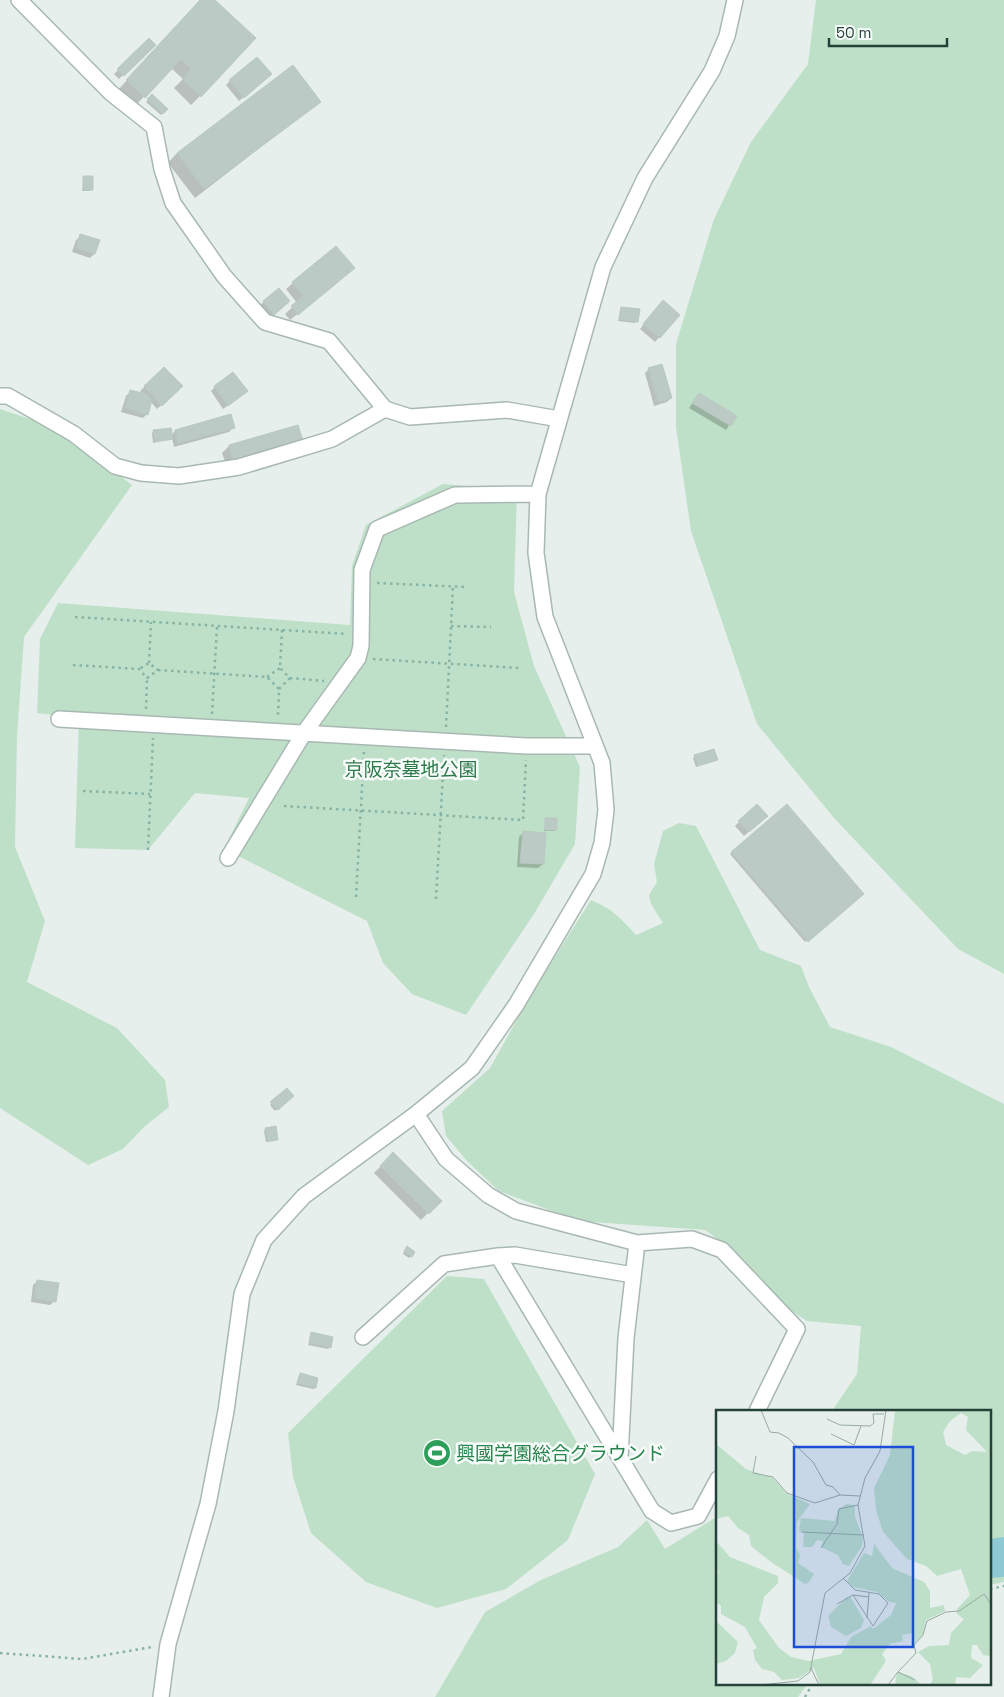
<svg xmlns="http://www.w3.org/2000/svg" width="1004" height="1697" font-family="'Space Grotesk','Noto Sans JP',sans-serif">
<rect width="100%" height="100%" fill="#e6efeb"/>
<path fill="#bfe0c8" d="M816,0H1004V974L958,949L834,818L757,724L691,531L676,427V344L714,219L751,142L808,64Z
M0,409L39,422L93,455L132,485L24,637L17,737L15,847L45,921L27,982L117,1028L165,1080L169,1107L144,1127L123,1149L88,1165L0,1108Z
M443,484L517,490L514,592L534,666L580,767L575,844L534,914L466,1015L412,994L383,963L367,921L224,849L249,798L195,793L148,850L75,848L79,718L37,713L40,639L58,603L350,625L352,566L366,525Z
M679,823L696,826L760,950L801,966L809,987L830,1027L891,1047L1004,1104V1582L990,1585V1411H832L857,1374L861,1326L807,1321L778,1302L726,1245L705,1230L579,1221L499,1191L467,1161L446,1136L442,1111L490,1068L533,991L591,900C611,908 622,919 636,935L663,923L651,904L649,895L657,882L654,864L663,831Z
M447,1276L484,1279L595,1474L568,1540L506,1589L437,1608L366,1582L311,1533L293,1477L288,1433Z
M718,1516V1683H808L798,1697H435L485,1612L541,1580L618,1547L647,1520L665,1549Z"/>
<path fill="#8ec9d4" d="M1004,1537V1577L990,1578V1539Z"/>
<path fill="#0003" d="M202,0H214L200,96L191,105L174,88L183,79L171,68L135,106L118,90Z
M149,40L154,45L119,79L114,74Z
M266,78L239,101L226,85L230,81Z
M152,96L166,109L161,115L146,102Z
M319,102L195,198L168,163L177,153Z
M84,178L92,189L90,191H82Z
M81,236L98,241L94,254L90,258L72,252L76,240Z
M346,275L290,320L285,314L297,303L286,289L293,283Z
M279,290L284,305L269,318L259,306Z
M659,306L678,315L655,342L640,329Z
M621,308L637,321L635,323L618,321Z
M164,368L181,386L157,409L151,402L147,414L143,418L121,412L126,396L131,391L144,395L140,391Z
M649,369L671,398L667,402L654,406L645,373Z
M215,387L242,395L223,409L211,391Z
M699,394L735,416L726,430L689,408Z
M297,427L227,467L222,453L229,446Z
M233,428L229,432L174,447L172,438L153,443L152,433L154,431L171,436L175,431Z
M695,756L716,760L696,767L693,758Z
M787,805L862,894L805,942L730,854Z
M546,819L556,829L554,831H544Z
M762,820L744,836L735,826L739,822Z
M523,833L543,864L538,868L517,867L519,837Z
M287,1090L292,1096L275,1111L270,1105Z
M266,1129L277,1139L275,1141L266,1142L264,1131Z
M393,1154L440,1201L421,1220L374,1173Z
M405,1250L411,1256L409,1258L403,1254Z
M38,1281L55,1301L50,1305L31,1302L33,1285Z
M312,1334L329,1348L328,1349L308,1345Z
M300,1374L315,1388L313,1389L296,1385Z"/>
<path fill="#bbcac4" stroke="#b8c9c2" d="M200,0H215L256,38L201,97L182,79L191,69L181,59L145,98L126,80Z
M149,38L156,45L124,76L117,69Z
M257,57L272,74L244,98L229,80Z
M293,65L321,102L204,189L177,153Z
M152,94L168,109L163,114L147,99Z
M83,176H93V190H83Z
M80,234L100,240L95,254L76,248Z
M336,246L355,268L298,315L291,306L303,296L292,282Z
M279,288L290,301L274,315L263,301Z
M663,300L680,315L660,338L643,324Z
M621,307L640,309L638,322L619,319Z
M662,364L672,398L658,402L648,368Z
M164,367L183,386L162,406L144,386Z
M233,372L248,391L228,406L214,386Z
M130,390L146,394L152,400L148,415L125,408Z
M699,393L737,416L731,426L692,403Z
M231,414L235,428L178,443L175,430Z
M298,425L303,441L233,461L229,445Z
M171,428L173,439L155,442L153,430Z
M714,749L718,760L698,766L694,755Z
M757,804L768,816L749,832L738,821Z
M787,804L864,894L808,942L731,852Z
M545,818H557V830H545Z
M523,831L546,833L544,864L520,863Z
M287,1088L294,1096L278,1110L270,1102Z
M276,1126L278,1140L268,1141L265,1128Z
M393,1152L442,1201L429,1214L380,1166Z
M407,1246L415,1252L412,1257L404,1251Z
M37,1280L59,1283L56,1302L34,1298Z
M311,1332L333,1337L331,1348L309,1343Z
M300,1373L318,1378L316,1388L297,1383Z"/>
<g fill="none" stroke-linecap="round" stroke-linejoin="round">
<g stroke="#a8b8b2" stroke-width="18">
<path id="minor" d="M19,0L111,93L154,127L162,169L173,203L224,276L265,322L329,341L385,409L410,417L507,410L559,419
M0,396H8L74,434L115,466L141,473L179,476L239,467L332,439L385,409
M59,719L527,746H595
M228,858L304,733L358,658L361,646L362,570L377,529L455,495L538,494
M416,1114L446,1159L488,1195L516,1211L637,1243L692,1239L722,1250L797,1329L757,1411
M498,1256L515,1255L633,1275
M363,1337L444,1264L498,1256L652,1511L671,1523L698,1516L718,1479
M620,1458L626,1338L637,1243
M161,1697L168,1644L208,1504L226,1411L242,1294L264,1240L304,1196L416,1114L472,1068L516,1005L593,874L602,843L606,810L602,763L545,617L536,553L538,494L603,267L645,178L712,71L727,36L735,0"/>
</g>
<path stroke="#86b3a5" stroke-width="2.5" stroke-dasharray="2.5 4" stroke-linecap="butt" d="M377,583L466,587
M75,617L347,634
M451,626L491,627
M282,630L280,668L290,678L324,681
M373,659L519,668
M149,663L151,622
M73,665L139,669L147,678L158,670L149,663L139,669
M158,670L267,677L279,689L278,716
M267,677L280,668
M279,689L290,678
M146,709L147,678
M212,714L217,627
M446,727L453,586
M83,791L150,794
M284,806L523,820L526,760
M148,850L153,738
M356,897L364,752
M436,899L444,755
M990,1589L1004,1586
M0,1653L82,1659L152,1647
M805,1697L813,1683"/>
<use href="#minor" stroke="#fff" stroke-width="15"/>
</g>
<defs>
<g id="stadium-disc" transform="scale(1.4375)"><circle r="9.5" fill="#2e9e5b" stroke="#f7fbf9"/><path d="M0-5a6.5 5 0 1 0 0 10a6.5 5 0 1 0 0-10ZM-3.5-1.8h7v3.6h-7Z" fill="#fff"/></g>
</defs>
<g fill-rule="evenodd">
<use href="#stadium-disc" x="437" y="1453"/>
</g>
<g text-anchor="middle" stroke-width="5" stroke-linejoin="round" paint-order="stroke">
<g font-size="19" fill="#2d7a4b" stroke="#f7fbf9">
<text x="411" y="776">京阪奈墓地公園</text>
</g>
<g font-size="19" fill="#27864d" stroke="#f7fbf9" text-anchor="start">
<text x="456" y="1460">興國学園総合グラウンド</text>
</g>
</g>
<g transform="translate(716 1410)">
<rect width="275" height="275" fill="#e6efeb"/>
<path d="M179,0H275V246L267,245L261,235H256L255,248L267,255L254,268L240,267L239,275H213L217,270L214,254L202,242L213,236L233,235L235,223L248,209L241,204V199L254,185L245,159L221,166L210,156L191,149L167,122L160,100L158,78L174,45ZM245,3L252,7L250,20L271,42L256,41L249,45L230,35L227,22L234,11ZM0,34L30,59L57,68L70,83L94,94L81,112L80,137L84,145L82,153L98,164L93,172L89,174L55,152L35,136L33,125L22,118L12,106L0,109ZM131,94L139,95V107L147,127L146,136L133,156L127,154L122,145L105,137L107,131L101,130L96,137H87L88,122L83,121L85,108L119,111L122,99ZM0,131L14,147L62,166V173L48,187L43,210L63,238L75,247L93,251L125,244L135,227L155,216L157,219L175,205L180,193L173,192L161,182L137,177L131,171L148,143L156,146L158,134L176,158L208,172L214,181V198L228,195L229,201L210,210L207,224L198,234L197,223L186,225L187,231L174,234L166,244L170,251L154,275H104L98,258L83,268L66,270L58,262L46,259L39,250L37,240L41,238L29,217L5,204V196L0,192V160L4,163L0,158ZM131,187L135,188L148,210L145,218L130,226L115,217L112,206ZM0,211L22,232L19,243L10,251L0,254ZM181,262L195,266L206,275H179Z" fill="#bfe0c8" fill-rule="evenodd"/>
<path fill="none" stroke="#98aaa4" stroke-width="1" d="M45,0L54,22L63,23L72,28L97,52L110,75L117,77L124,85L144,86M111,9L124,15L154,16L158,13L157,4H168M115,24L138,35L145,16M40,46L37,63L57,67L71,83L99,93L124,85M85,122L148,125M105,138L121,114L123,99L142,95M137,185L153,187M121,194L137,185L157,216L172,193L163,184L139,180L127,168M151,208L153,183M95,258L103,275M182,262L200,243L198,235L207,225L211,211L230,202L243,201L268,184L275,194M44,275L82,271L94,262L109,183L134,163L149,136L142,95L149,68L164,41L170,0M172,275L182,262L199,270"/>
<path fill="#1d4ed8" fill-opacity="0.15" stroke="#1d4ed8" stroke-width="2.5" d="M78,37H197V237H78Z"/>
<rect width="275" height="275" fill="none" stroke="#24423a" stroke-width="2.5"/>
</g>
<path d="M829 38v8h118v-8" fill="none" stroke="#24423a" stroke-width="2.5"/>
<text x="836" y="38" font-size="15" fill="#24423a" stroke="#f7fbf9" stroke-width="4" paint-order="stroke">50 m</text>
</svg>
